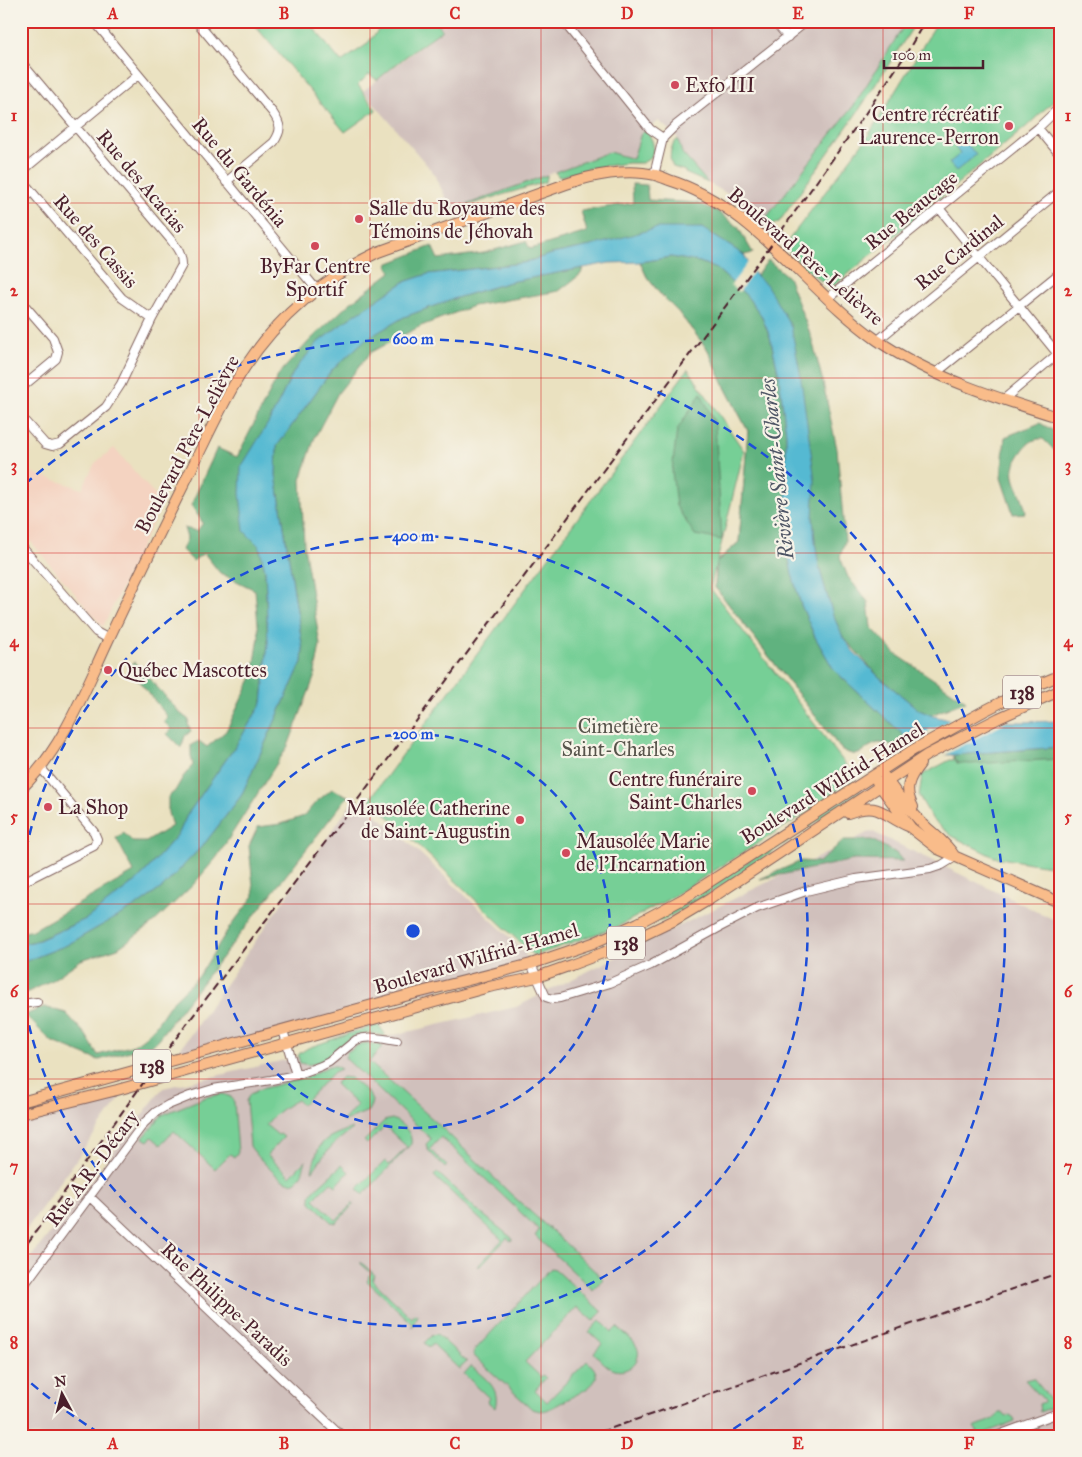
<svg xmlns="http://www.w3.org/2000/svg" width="1082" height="1457" font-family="'IM FELL Great Primer',serif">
<rect width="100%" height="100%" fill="#f7f3e8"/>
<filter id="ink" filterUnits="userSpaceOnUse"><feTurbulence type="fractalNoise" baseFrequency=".02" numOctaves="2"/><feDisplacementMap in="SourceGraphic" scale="10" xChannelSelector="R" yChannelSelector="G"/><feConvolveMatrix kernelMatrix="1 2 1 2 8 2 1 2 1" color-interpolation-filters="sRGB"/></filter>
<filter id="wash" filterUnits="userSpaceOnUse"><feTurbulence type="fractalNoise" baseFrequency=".0096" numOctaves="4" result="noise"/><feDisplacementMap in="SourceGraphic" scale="20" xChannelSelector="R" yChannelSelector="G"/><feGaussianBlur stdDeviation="1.12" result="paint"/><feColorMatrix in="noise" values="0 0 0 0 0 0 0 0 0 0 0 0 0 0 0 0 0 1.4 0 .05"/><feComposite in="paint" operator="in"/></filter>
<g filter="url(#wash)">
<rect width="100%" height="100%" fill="#eae1c0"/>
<path fill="#f4d3c1" d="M114,448L162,503L103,627L21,530V470L22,469L82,489L95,463Z"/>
<path fill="#d0c0bc" d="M437,21H907L854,105L762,223L735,198L708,183L682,153L678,138L659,121L641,133L633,159L609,152L452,210L433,172L363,91L442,30Z
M355,798L395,830L517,944L524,952L531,964L170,1061L179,1051Z
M871,831L1061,923V1436H21V1270L163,1088L516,1007Z
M123,1094L21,1237V1122Z"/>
<path fill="#76cf96" stroke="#607760" d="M251,21H308L341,62L366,45L386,21H437L442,30L404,58L377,80L369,74L358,85L376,110L345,132Z
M907,21H917L859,110L779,222L767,228L762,223L854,105Z
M938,21H1061V94L1026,127L835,285H826L804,267L784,246L868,136Z
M646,131C654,141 655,146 651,158L642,163H628L590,168L559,177L555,172L609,152L633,159L641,133Z
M678,139L682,153L708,183L685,173V171L673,167C668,158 670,145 678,139Z
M547,175V178L545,182L452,210Z
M640,262H700L834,670L911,742C906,743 900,745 895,746C888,746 882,741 875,744C859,750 862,761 841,749L715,587L716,564L710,588L856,778L800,817L669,899L619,926L534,956L370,799L688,369L744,451L717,561L739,542L748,431L726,389L708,350L679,313L661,295L647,277Z
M1061,747V868L994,857L952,836L933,820L919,796L922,775L950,760H954L953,755Z
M859,790L861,792L709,894L665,919L658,920V917L697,896L831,806Z
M377,1025L380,1027L385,1034L384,1036C340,1021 331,1074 300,1063L298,1056L300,1053L308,1048L353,1032Z
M366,1043L381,1045L383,1046L369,1062L437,1123L513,1196L562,1240L603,1279L593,1290L535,1236L539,1230L441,1137L430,1149L447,1166L445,1168L428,1150L426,1144L431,1139L345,1058L347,1052L360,1044Z
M329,1066H335L341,1069L334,1072L302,1105L297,1100C285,1106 274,1114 266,1125L278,1135L280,1134L284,1137L267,1155L290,1176L306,1160C304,1167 302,1177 296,1181C293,1183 289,1183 285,1181C278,1179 253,1152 250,1146L246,1101L250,1094L257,1091V1090L307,1077Z
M342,1077L351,1078L369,1094L372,1101L371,1105L368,1111L342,1122L357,1105L335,1084Z
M223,1094L231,1097L234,1102L238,1152L234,1157L230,1154L215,1169L174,1131L161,1145L152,1137L148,1141L143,1138L162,1115L206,1097Z
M392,1119C402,1123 413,1133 411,1144L364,1194H362L357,1189L385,1161L389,1165L407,1147L385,1126L367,1144L364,1141L384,1121Z
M352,1128L353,1129C332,1144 327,1150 313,1171H312C319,1139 323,1139 352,1128Z
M342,1165L349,1172L336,1186L331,1182L314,1199L336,1220L353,1203V1205L336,1223L331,1222L311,1202L310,1196L311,1193Z
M437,1172L476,1209L512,1238V1240L511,1241L507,1238L479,1267L478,1266L502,1240L434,1176Z
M361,1262L375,1275L372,1280L412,1318L415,1314L417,1315V1318L414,1322L415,1324L411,1328L413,1324L367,1281L369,1278L368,1277L371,1273L361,1264Z
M551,1268L555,1269L602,1312L593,1321L577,1307L525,1362L541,1377L543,1375L546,1378L535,1390L547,1402L587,1361C608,1379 589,1388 572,1397C564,1401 556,1406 547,1410L540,1411L532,1409L474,1356V1351Z
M600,1320L612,1332L617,1327C623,1333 633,1339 637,1347C643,1360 628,1374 615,1370C607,1368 600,1359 594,1353L602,1344L589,1332Z
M437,1334L467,1362L459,1369L433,1344L429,1347L425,1344V1342L432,1335Z
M471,1366C485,1379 501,1387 495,1408L487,1401L489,1398L464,1374Z
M1033,1378L1052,1401V1407L1040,1412L1039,1404L1044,1402V1400L1025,1380Z
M999,1413H1002L1007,1417L1010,1415L1014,1418L1015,1421L980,1435L974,1427L994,1419Z"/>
<path fill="#60b27f" stroke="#556855" d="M632,184L647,185L648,200L697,203L717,211L738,227L753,253L744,255L702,228L591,246L552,254L523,263L428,274L404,282L350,318L317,343L294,371L270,420L244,531L259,546L265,570L268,643L262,703L235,747L187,815L179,833L139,879L86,919L36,941L21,944V933L33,930L134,872L116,838L124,833L133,842H146L172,826L168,813V797L175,791L183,777L193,765L191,756V745L199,741L207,747L226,731L253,675L259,637L255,590L220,573L204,553L193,561L182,550L187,538L184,528L197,531L203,523L191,505L217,448L237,457L279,374L311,339L349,304L391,272L387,264L432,246L438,259L484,253L526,241L530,249L587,232L581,211L633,203Z
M671,257L700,262L717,269L746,295L761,315L770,337L779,375L786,434V545L792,574L801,605L815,637L834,670L911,742C906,743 900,745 895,746C888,746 882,741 875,744C859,750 862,761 841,749L715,587L717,562L739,542L748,431L726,389L708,350L679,313L661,295L647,277L640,262Z
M768,260L788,277L811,336L822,378L837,449L845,541L840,557L848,577L868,602L871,627L896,654L966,701L931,715L919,710L879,677L843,637L833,615L819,567L815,541L813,518L791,326L764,283L756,276Z
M583,268L581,274L559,291L473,306L421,326L371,352L338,393L315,437L301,480L304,545L320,645L314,678L288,746L217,857L192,886L152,924L118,948L81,960L52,980L28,992L21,993V963L67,945L141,903L163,887L205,843L241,796L302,662L303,650L276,475L277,446L332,370L365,340L404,317L456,298L510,282Z
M701,393L715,424L722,540L695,535L676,506L672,471L677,430Z
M1040,423L1061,435V457L1043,439C1034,438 1028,443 1023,450C1002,477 1022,485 1026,513L1013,514L1001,478L1005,437Z
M135,662L180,713L189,720L188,724L191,731L185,736L181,748L167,734L171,729L164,722L168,717L127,667Z
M1061,747V759L970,764L957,763L953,755Z
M332,789L348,796L154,1044L99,1060L95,1059L51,1041L25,1015L44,1007L66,1013L86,1035L98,1055L134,1045L145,1037L156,1025L171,1003L199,976L229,928L254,896L249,846L258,827L281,824L304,816L315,803Z
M844,840H872L896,853L903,861L854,860L760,879L801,861L819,862Z"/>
<path fill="#54b9d2" stroke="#4f6c7e" d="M964,140L976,155L956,171L949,163L960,154L955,147Z
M657,228H702L744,255L756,276L766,284L791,326L800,372L815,481L813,518L815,541L819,567L833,615L843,637L853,651L879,677L919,710L933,716L950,720L972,721L1021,722L1061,721V747L953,755L931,754L911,742L834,670L815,637L801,605L792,574L786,545V434L779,375L770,337L761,315L746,295L717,269L700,262L671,257L640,262L609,263L510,282L456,298L404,317L365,340L332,370L277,446L276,475L303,650L302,662L241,796L205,843L163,887L141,903L67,945L21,963V944L37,941L86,919L139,879L179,833L187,815L235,747L262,703L268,643L265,570L259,546L244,531L240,494L241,467L270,420L294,371L317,343L350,318L404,282L428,274L523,263L552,254L591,246Z"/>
<path fill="#eae1c0" d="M750,260L755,270L739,292L731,285Z
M954,718L996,719L1004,724L973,740V743L965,744L942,757H934L911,743L928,732V730L936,728Z"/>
</g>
<g filter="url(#ink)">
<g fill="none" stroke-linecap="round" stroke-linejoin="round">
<g stroke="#82635f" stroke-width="10">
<path id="minor" d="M94,21L317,290
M196,21L273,113C281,125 282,130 274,142L226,182
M563,21L650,129L663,138
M774,21L788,37
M21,62L171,240C177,248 182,254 182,265L152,319L121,384L106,407L60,444L52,446L45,444L21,417
M1038,128L1061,156
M21,172L138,75
M654,175L663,138L675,126L807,21
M21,179L122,298L152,319
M939,208L1061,358
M827,299L1038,128L1061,106
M21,301L53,338L58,352L56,359L21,388
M878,340L1061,190
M936,373L1061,272
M1004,399L1060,352
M21,546L96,632L109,639
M21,883L94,846L97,839L94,832L41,768
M531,964L546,997L552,999L560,998L610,983L651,965L720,927L757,908L806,891L856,879L930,869L942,865L955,857
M21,1004L37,1002
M283,1030L296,1075
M90,1197L342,1436
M21,1289L144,1123L156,1112L168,1105L190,1096L213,1089L271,1080L296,1075L321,1066L329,1062L356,1040C369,1035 383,1039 397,1041
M996,1436L1061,1412"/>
</g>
<g stroke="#82635f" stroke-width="12">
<path id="major" d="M885,777C895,793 909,809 922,823C933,834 947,843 955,857
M877,782L911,828L938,849L1061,903
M21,789C61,750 82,697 105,647C131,591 158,536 186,480C205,442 222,402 245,367C278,317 325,277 378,252L566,184C592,175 627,168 655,175C660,176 664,178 669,180C755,207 806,290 877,340C932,378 997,398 1061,418
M913,807C904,789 908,779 920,764
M848,813C880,801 882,815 908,826
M21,1102L405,996L531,964L593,943L638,923L683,899L913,750L984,711L1025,690L1061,675
M21,1114L117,1090L489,987L537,977L571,965L621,946L673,921L710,899L927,755L999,718L1061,690"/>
</g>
<use href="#minor" stroke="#fff" stroke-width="8"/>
<use href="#major" stroke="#f9bc8a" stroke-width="10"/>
<path stroke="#4a1f2b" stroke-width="2" stroke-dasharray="8 4" stroke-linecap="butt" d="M21,1252L167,1050L359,798L766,252L865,114L906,54L925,21
M589,1436L1061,1272"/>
</g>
</g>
<path fill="none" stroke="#d62828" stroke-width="1" stroke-opacity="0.55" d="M199,21V1436M370,21V1436M541,21V1436M712,21V1436M883,21V1436M21,203H1061M21,378H1061M21,553H1061M21,728H1061M21,904H1061M21,1079H1061M21,1254H1061"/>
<g fill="none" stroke="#1d4ed8" stroke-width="2.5" stroke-dasharray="9 6">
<circle cx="413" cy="931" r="197"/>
<path d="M21 879A395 395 0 1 1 21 983"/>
<path d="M99 1433A592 592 0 0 1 25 1378M25 484A592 592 0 1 1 727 1433"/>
</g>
<g fill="#d1495b" stroke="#f7f3e8" stroke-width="2">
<circle cx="675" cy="85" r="5"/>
<circle cx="1009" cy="126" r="5"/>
<circle cx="359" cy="219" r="5"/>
<circle cx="315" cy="246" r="5"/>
<circle cx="108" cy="670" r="5"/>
<circle cx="752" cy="791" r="5"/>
<circle cx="48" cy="807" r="5"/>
<circle cx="520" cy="820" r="5"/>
<circle cx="566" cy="853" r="5"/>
</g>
<g text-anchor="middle" stroke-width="4.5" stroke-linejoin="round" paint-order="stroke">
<g fill="#f7f3e8" stroke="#7e5f64" stroke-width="1">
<rect x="1003" y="675.5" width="38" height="33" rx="4"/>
<rect x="607" y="926.5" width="38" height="33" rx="4"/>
<rect x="133" y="1049.5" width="38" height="33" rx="4"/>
</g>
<g font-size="19" font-weight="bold" fill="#4a1f2b">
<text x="1022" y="699">138</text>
<text x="626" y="950">138</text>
<text x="152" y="1073">138</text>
</g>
<g font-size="20" fill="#4a1f2b" stroke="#f7f3e8" text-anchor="start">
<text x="685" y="92">Exfo III</text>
<text x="999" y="121" text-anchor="end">Centre récréatif<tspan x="999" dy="23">Laurence-Perron</tspan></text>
<text x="369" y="215">Salle du Royaume des<tspan x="369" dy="23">Témoins de Jéhovah</tspan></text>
<text x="315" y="273" text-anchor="middle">ByFar Centre<tspan x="315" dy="23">Sportif</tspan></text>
<text x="118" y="677">Québec Mascottes</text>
<text x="742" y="786" text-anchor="end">Centre funéraire<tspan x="742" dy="23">Saint-Charles</tspan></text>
<text x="58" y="814">La Shop</text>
<text x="510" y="815" text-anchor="end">Mausolée Catherine<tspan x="510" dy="23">de Saint-Augustin</tspan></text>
<text x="576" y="848">Mausolée Marie<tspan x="576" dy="23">de l'Incarnation</tspan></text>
</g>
<g font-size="20" fill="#4a1f2b" stroke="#f7f3e8">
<text transform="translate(240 172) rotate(50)" y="7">Rue du Gardénia</text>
<text transform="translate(142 181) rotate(50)" y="7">Rue des Acacias</text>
<text transform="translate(911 210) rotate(-39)" y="7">Rue Beaucage</text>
<text transform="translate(96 241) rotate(49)" y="7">Rue des Cassis</text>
<text transform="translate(959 252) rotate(-39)" y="7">Rue Cardinal</text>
<text transform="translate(806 256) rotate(41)" y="7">Boulevard Père-Lelièvre</text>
<text transform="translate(187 444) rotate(-62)" y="7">Boulevard Père-Lelièvre</text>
<text transform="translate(832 783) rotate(-32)" y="7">Boulevard Wilfrid-Hamel</text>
<text transform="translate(476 958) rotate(-16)" y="7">Boulevard Wilfrid-Hamel</text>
<text transform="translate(92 1168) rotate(-53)" y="7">Rue A.R.-Décary</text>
<text transform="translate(227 1304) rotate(43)" y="7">Rue Philippe-Paradis</text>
</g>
<g font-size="20" fill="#57544b" stroke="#f7f3e8">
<text x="618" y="733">Cimetière<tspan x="618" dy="23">Saint-Charles</tspan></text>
</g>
<g font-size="21" font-style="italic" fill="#4e5565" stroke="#f7f3e8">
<text transform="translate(777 469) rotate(-96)" y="7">Rivière Saint-Charles</text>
</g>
</g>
<circle cx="413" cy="931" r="8" fill="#1d4ed8" stroke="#f7f3e8" stroke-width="2.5"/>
<g font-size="15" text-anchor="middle" font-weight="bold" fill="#1d4ed8" stroke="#f7f3e8" stroke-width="4.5" stroke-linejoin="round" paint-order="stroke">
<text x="413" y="344">600 m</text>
<text x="413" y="541">400 m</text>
<text x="413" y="739">200 m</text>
</g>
<rect width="1082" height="1457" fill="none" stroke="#f7f3e8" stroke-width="55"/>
<g transform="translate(62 1394) rotate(353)" stroke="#f7f3e8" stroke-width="4" paint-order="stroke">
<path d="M0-4L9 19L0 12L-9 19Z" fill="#4a1f2b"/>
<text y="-8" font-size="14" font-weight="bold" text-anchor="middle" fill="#4a1f2b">N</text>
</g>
<path d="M884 60v8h99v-8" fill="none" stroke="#4a1f2b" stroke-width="2.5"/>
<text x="892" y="60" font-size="15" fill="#4a1f2b" stroke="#f7f3e8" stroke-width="4" paint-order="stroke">100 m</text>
<rect x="28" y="28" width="1026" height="1402" fill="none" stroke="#d62828" stroke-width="2"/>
<g font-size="16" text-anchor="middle" font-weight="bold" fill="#d62828">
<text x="113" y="19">A</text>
<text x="284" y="19">B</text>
<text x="455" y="19">C</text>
<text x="627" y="19">D</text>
<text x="798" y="19">E</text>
<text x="969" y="19">F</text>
<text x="14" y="121">1</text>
<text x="1068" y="121">1</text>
<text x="14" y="296">2</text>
<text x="1068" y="296">2</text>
<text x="14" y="471">3</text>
<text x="1068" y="471">3</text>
<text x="14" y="647">4</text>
<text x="1068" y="647">4</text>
<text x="14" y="822">5</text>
<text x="1068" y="822">5</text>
<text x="14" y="997">6</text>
<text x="1068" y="997">6</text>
<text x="14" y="1172">7</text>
<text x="1068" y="1172">7</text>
<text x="14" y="1348">8</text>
<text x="1068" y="1348">8</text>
<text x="113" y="1449">A</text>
<text x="284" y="1449">B</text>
<text x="455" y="1449">C</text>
<text x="627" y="1449">D</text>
<text x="798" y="1449">E</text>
<text x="969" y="1449">F</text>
</g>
</svg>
